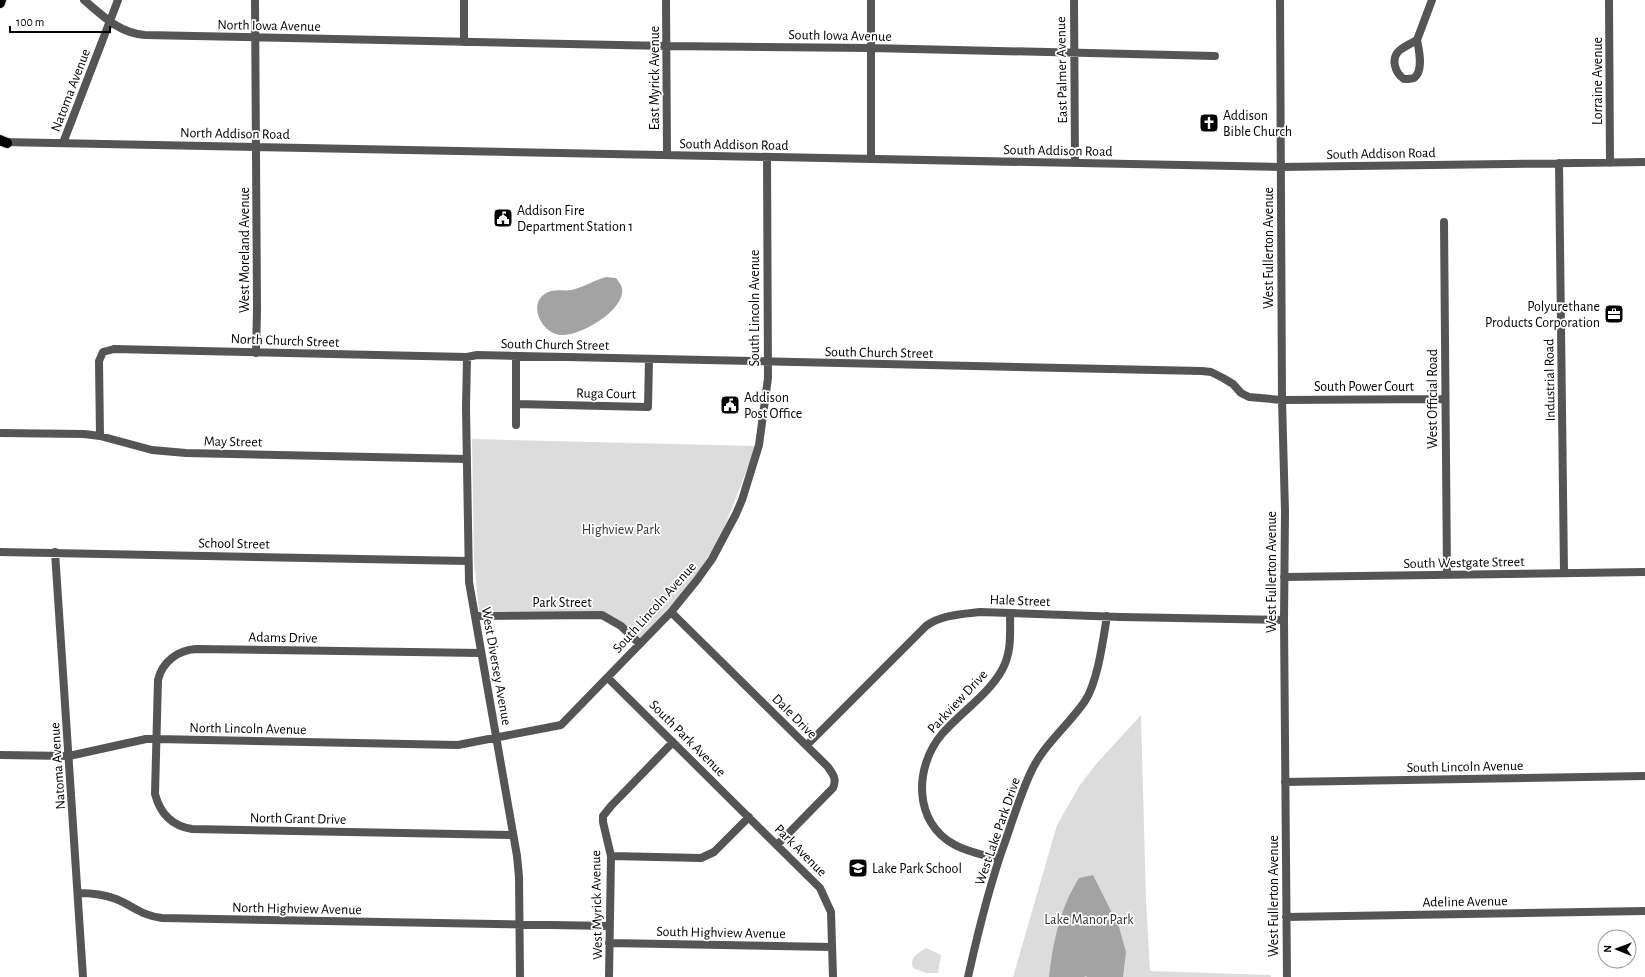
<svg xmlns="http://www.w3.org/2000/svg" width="1645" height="977" font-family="'Alegreya Sans',sans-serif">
<rect width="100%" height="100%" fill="#fff"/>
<path fill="#dcdcdc" d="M472,439L756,446L721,536L692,582L640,639L592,612L479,611L474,561Z
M1141,715L1146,900L1150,971L1271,975V977H1013L1057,825L1080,785L1097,763Z
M926,948L941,955L938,973H926L913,968C909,958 918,953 926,948Z"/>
<path fill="#a3a3a3" d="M606,277L616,278C618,281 621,284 622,288C626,310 580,336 562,335C553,335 546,329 542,323C534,311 535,296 551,291C559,289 567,292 575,289C586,286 595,280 606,277Z
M1093,875L1119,927L1126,952L1123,977H1087L1086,976L1084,977H1049C1053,942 1060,908 1079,878Z"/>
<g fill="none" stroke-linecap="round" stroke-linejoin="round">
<g stroke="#dbdbdb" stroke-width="12">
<path id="major" d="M0,3L1,0
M0,140L7,143"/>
</g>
<path stroke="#555" stroke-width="8" d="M84,0C103,16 119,33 145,35L667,46L871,48L1215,56
M255,0L257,309L256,353
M666,0L667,155
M871,0V159
M1074,0L1075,163
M1280,0L1282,400L1285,511L1284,620L1287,977
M1609,0L1610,163
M1417,40C1419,50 1424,71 1414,78C1411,79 1407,79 1404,79C1395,73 1390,58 1400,50C1405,46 1412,43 1417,40Z
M1417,40L1432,0
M464,42V0
M2,142L1280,167L1645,162
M63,143L118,0
M1559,163L1564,573
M1444,222L1447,575
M467,357L466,407L469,582L517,856L519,877L520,977
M516,404L648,407L649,359
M516,425V356
M0,433L84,434L100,436L152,450L186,453L467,459
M100,436L99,361L103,352L114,349L467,357L477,355L1202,371L1211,372L1223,378L1233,384L1241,393L1249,397L1282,400L1445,399
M0,552L468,561
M55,552L83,977
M1284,577L1645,572
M671,612L828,767C833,774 837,779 833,788L777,845
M475,616L602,615L621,626L640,644
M481,653L196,649C178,650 162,662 158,680L155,794C160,813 172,826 192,829L513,835
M608,678L820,888L831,912L833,977
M807,745L926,626C940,615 962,614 980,612L1121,617L1284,620
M0,755L69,756L146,739H156L458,745L561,725L671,612L697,580L712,559L736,514L742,500L759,445L768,378L767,157
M1285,782L1645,776
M611,856L701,858L714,852L749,817
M998,859C984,855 968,852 955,845C913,823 914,767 942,734C961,712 988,695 1002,670C1012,652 1010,633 1010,613
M78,893C91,893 103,894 116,899C133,906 143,916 162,918L610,926
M1286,917L1645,911
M609,943L832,947
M609,977L611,856L603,822V816L611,806L673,742
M968,977C978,932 989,886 1005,842C1013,819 1020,796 1030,774C1042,746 1068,726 1085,701C1098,681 1103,640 1107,616"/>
<use href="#major" stroke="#000" stroke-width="10"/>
</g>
<defs>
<g id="church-square" transform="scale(1)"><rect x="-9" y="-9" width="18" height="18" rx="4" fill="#000" stroke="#fff"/><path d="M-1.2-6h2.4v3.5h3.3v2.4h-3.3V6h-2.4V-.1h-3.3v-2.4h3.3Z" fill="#fff"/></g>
<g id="civic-square" transform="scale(1)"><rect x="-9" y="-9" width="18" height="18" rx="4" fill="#000" stroke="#fff"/><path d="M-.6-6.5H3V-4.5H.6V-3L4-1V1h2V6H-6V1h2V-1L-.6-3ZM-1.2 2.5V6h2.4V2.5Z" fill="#fff"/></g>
<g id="office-square" transform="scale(1)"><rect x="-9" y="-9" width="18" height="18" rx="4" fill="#000" stroke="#fff"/><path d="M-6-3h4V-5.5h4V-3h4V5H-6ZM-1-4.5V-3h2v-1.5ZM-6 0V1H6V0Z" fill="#fff"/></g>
<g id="school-square" transform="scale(1)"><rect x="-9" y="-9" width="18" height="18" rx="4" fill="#000" stroke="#fff"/><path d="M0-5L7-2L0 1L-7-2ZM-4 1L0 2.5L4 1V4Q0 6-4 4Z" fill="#fff"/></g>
</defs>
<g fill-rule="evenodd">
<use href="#church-square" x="1209" y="123"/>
<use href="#civic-square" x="503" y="218"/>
<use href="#office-square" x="1614" y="314"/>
<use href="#civic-square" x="730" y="405"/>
<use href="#school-square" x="858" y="868"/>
</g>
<g text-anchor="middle" stroke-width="3.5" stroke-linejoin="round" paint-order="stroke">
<g font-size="14" fill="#000" stroke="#fff">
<text transform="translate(269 25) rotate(1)" y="5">North Iowa Avenue</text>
<text transform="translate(840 35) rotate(1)" y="5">South Iowa Avenue</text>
<text transform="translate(1061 70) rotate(-91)" y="5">East Palmer Avenue</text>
<text transform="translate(654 78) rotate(-90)" y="5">East Myrick Avenue</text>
<text transform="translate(1597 81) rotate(-90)" y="5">Lorraine Avenue</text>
<text transform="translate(70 90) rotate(-69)" y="5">Natoma Avenue</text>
<text transform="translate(235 133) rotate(1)" y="5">North Addison Road</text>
<text transform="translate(734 144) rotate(1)" y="5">South Addison Road</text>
<text transform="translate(1058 150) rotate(1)" y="5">South Addison Road</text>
<text transform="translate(1381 153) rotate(-1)" y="5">South Addison Road</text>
<text transform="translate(1268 248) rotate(-90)" y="5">West Fullerton Avenue</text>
<text transform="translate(244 250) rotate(-90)" y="5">West Moreland Avenue</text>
<text transform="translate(754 308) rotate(-90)" y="5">South Lincoln Avenue</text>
<text transform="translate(285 340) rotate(2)" y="5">North Church Street</text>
<text transform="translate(555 344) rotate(1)" y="5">South Church Street</text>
<text transform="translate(879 352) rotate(1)" y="5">South Church Street</text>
<text transform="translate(1549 380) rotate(-91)" y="5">Industrial Road</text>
<text x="1364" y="391">South Power Court</text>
<text transform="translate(606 393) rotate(1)" y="5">Ruga Court</text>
<text transform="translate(1432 399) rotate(-90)" y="5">West Official Road</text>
<text transform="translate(233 441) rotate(1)" y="5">May Street</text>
<text transform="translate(234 543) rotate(1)" y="5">School Street</text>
<text transform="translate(1464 562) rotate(-1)" y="5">South Westgate Street</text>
<text transform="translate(1271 572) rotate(-90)" y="5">West Fullerton Avenue</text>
<text transform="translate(1020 600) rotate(2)" y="5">Hale Street</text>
<text x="562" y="607">Park Street</text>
<text transform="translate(654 607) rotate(-48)" y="5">South Lincoln Avenue</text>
<text transform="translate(283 637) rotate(1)" y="5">Adams Drive</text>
<text transform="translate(497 666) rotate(80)" y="5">West Diversey Avenue</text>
<text transform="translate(957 701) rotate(-47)" y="5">Parkview Drive</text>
<text transform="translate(795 716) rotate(45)" y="5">Dale Drive</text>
<text transform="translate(248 728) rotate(1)" y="5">North Lincoln Avenue</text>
<text transform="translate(688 738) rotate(45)" y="5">South Park Avenue</text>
<text transform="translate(57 766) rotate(-94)" y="5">Natoma Avenue</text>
<text transform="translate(1465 766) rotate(-1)" y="5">South Lincoln Avenue</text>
<text transform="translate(298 818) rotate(1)" y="5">North Grant Drive</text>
<text transform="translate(997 831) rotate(-71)" y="5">West Lake Park Drive</text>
<text transform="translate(801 850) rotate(45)" y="5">Park Avenue</text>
<text transform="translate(1273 896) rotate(-90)" y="5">West Fullerton Avenue</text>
<text transform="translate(1465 901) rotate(-1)" y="5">Adeline Avenue</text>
<text transform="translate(596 905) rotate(-91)" y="5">West Myrick Avenue</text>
<text transform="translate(297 908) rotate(1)" y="5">North Highview Avenue</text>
<text transform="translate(721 932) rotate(1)" y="5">South Highview Avenue</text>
</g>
<g font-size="14" fill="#000" stroke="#fff" text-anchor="start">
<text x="1223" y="120">Addison<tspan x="1223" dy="16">Bible Church</tspan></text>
<text x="517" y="215">Addison Fire<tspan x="517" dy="16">Department Station 1</tspan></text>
<text x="1600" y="311" text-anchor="end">Polyurethane<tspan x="1600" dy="16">Products Corporation</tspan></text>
<text x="744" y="402">Addison<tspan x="744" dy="16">Post Office</tspan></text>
<text x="872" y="873">Lake Park School</text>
</g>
<g font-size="14" fill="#333" stroke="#fff">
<text x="621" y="534">Highview Park</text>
<text x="1089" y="924">Lake Manor Park</text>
</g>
</g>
<g transform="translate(1617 949) rotate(271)"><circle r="19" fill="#ffffff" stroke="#999999"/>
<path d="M0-3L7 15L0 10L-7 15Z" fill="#000000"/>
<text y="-6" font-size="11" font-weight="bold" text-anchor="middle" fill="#000000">N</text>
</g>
<path d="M10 26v6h100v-6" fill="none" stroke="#000000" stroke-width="2"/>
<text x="16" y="26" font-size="12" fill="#000000" stroke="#ffffff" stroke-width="3" paint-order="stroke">100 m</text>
</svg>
